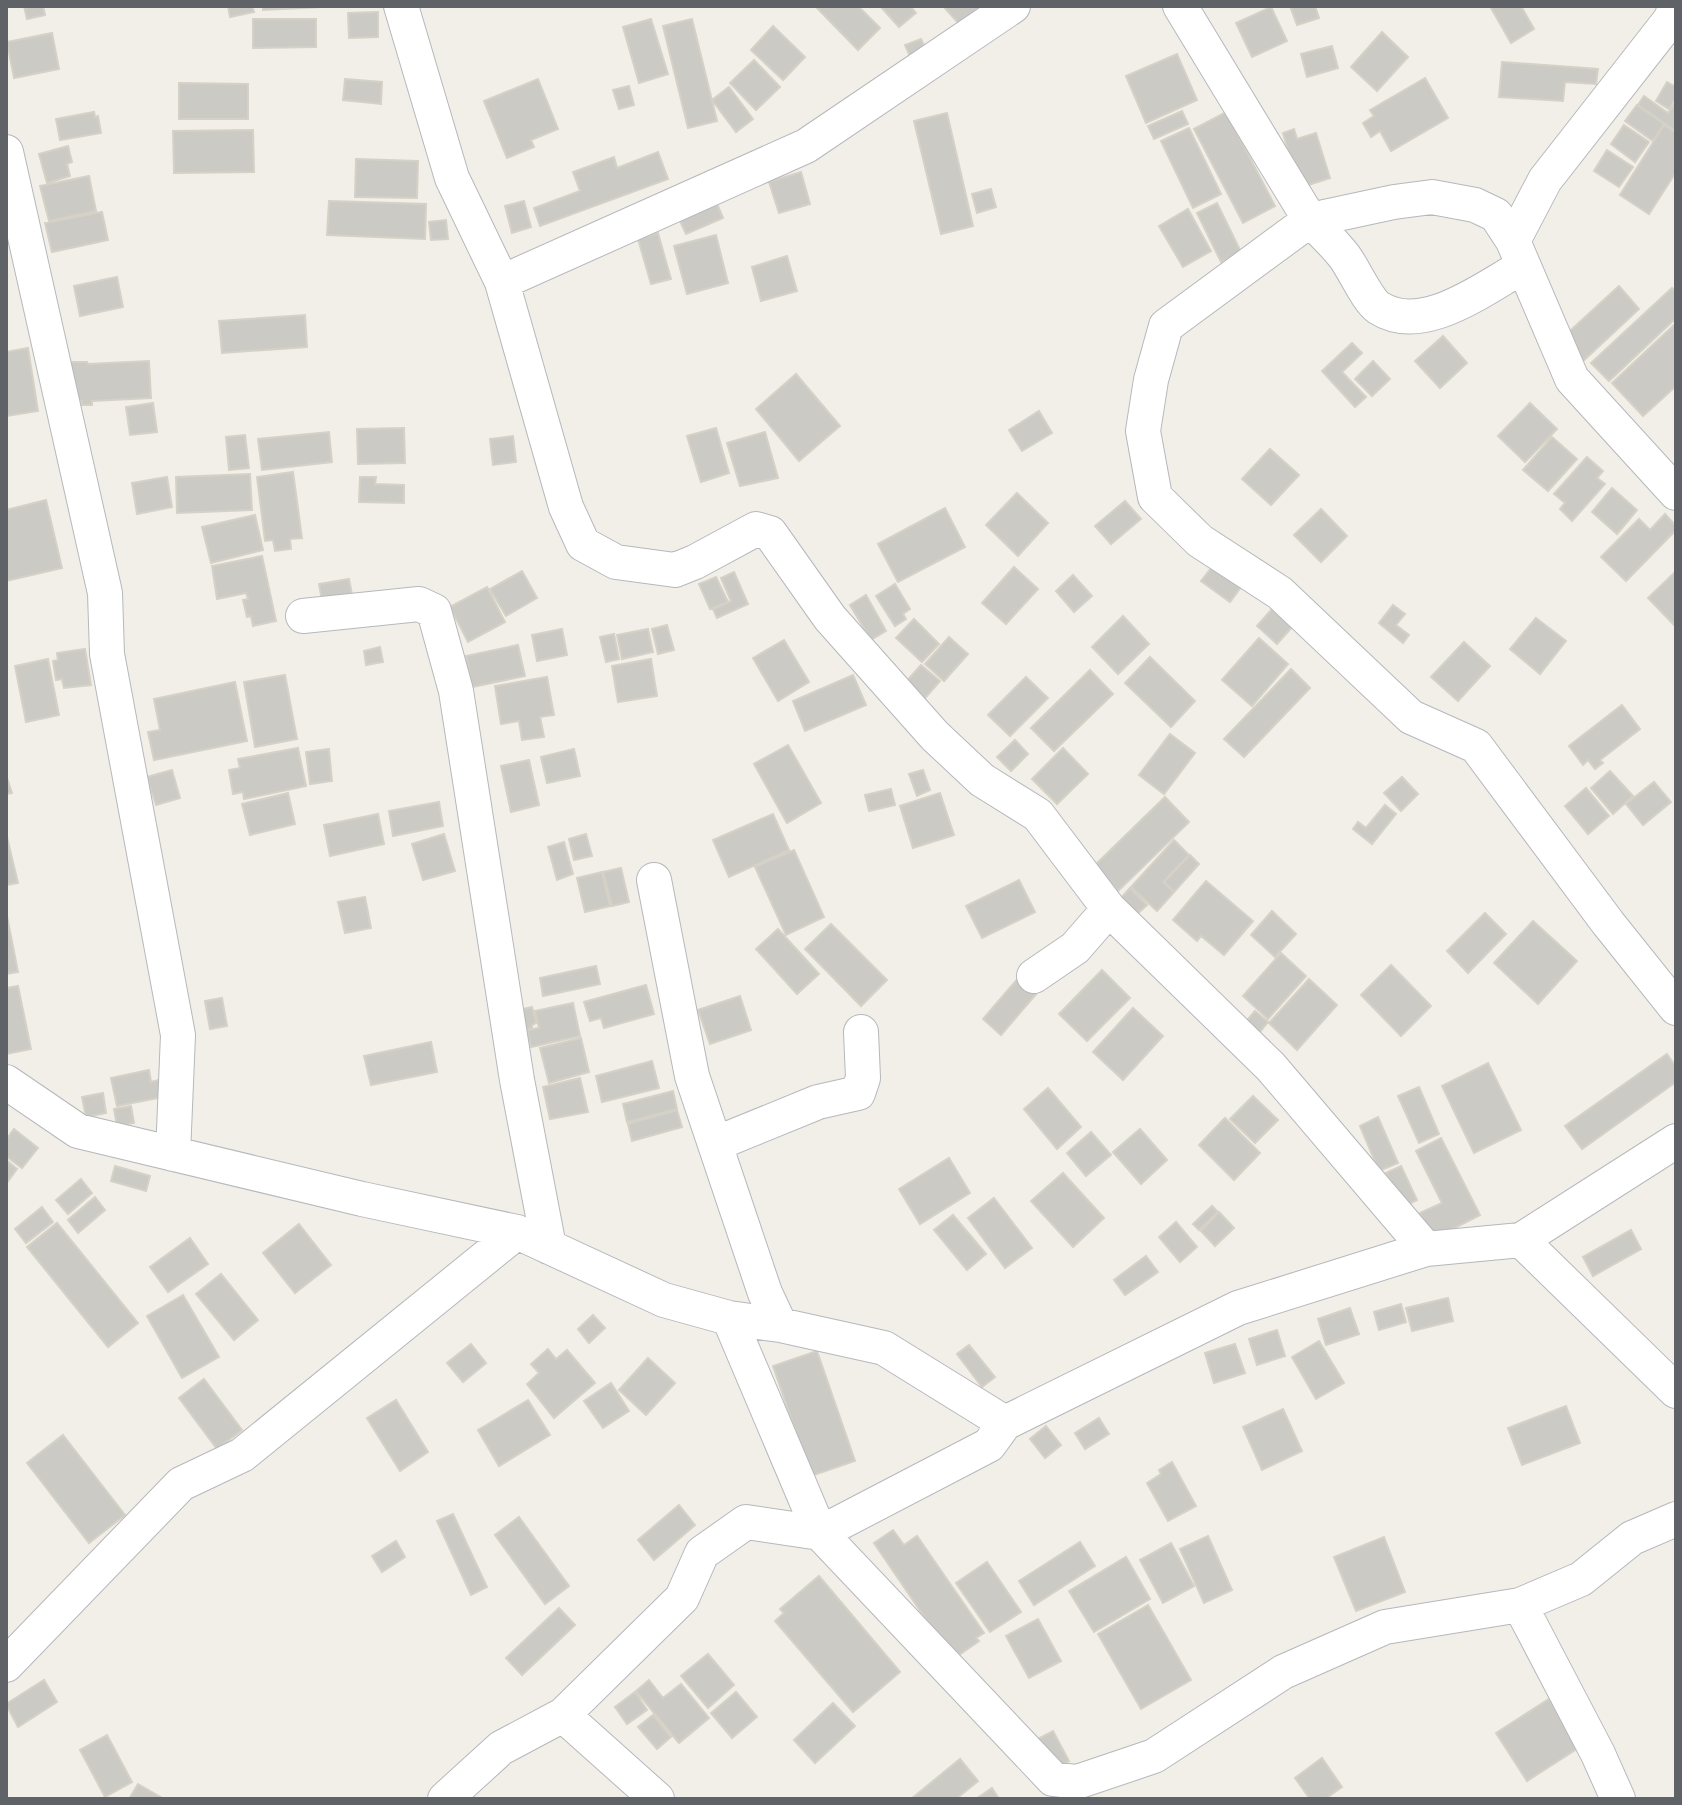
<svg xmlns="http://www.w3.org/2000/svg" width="1682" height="1805" font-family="'Titillium Web',sans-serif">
<rect width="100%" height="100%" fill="#f1efe8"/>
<path fill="#cccac5" stroke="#d6d1c6" stroke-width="2" d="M24,6H43L45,15L27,19Z
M228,6H252L254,12L230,17Z
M263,6H343L263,10Z
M815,6H858L880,28L858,50Z
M880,6H910L916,13L899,27Z
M943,6H981L960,25Z
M1290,6H1315L1319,18L1297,25Z
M1493,6H1521L1534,29L1511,43L1491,8Z
M1271,7L1287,41L1252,57L1236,23Z
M378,12V37L349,38L348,13Z
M253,19H316V47L253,48Z
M651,19L668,74L639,83L623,27Z
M692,19L717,121L688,128L663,26Z
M773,26L805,57L783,80L751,50Z
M1382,32L1408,57L1377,91L1351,67Z
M52,33L59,69L14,78L7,42Z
M921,39L929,56L913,63L905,45Z
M1332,46L1338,68L1307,77L1301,54Z
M1177,54L1197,100L1146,123L1126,76Z
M754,60L780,87L756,110L730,83Z
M1502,62L1598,69L1596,84L1565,82L1563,101L1499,97Z
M1425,78L1448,118L1391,151L1380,131L1371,137L1363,123L1374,116L1370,110Z
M345,79L382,82L381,104L343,100Z
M538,79L558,129L531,140L534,147L507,158L484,101Z
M1667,82L1676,87V97L1669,109L1656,101Z
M179,83L248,84V119H179Z
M629,86L634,105L619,109L613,90Z
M729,87L753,119L736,132L712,100Z
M1644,96L1668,113L1676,102V131L1638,105Z
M1637,105L1664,124L1653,141L1625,121Z
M1182,111L1188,124L1154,139L1148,126Z
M94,112L95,117L98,116L101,133L60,140L56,119Z
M1226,112L1275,206L1243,223L1194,129Z
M947,113L973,226L941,234L914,121Z
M1624,125L1649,142L1635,162L1611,144Z
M1664,125L1676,133V172L1649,214L1620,195Z
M1189,128L1221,194L1193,208L1161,141Z
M1294,129L1297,139L1316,133L1330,178L1299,188L1283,133Z
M253,130L254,172L174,173L173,131Z
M68,146L72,162L67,164L70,176L47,183L39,154Z
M1607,150L1633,167L1619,187L1594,171Z
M658,152L668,179L540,226L534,208L580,191L573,172L614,157L617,168Z
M356,159L418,161L417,198L355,197Z
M801,172L810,204L779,213L769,182Z
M89,176L96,211L49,221L40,186Z
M991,189L996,207L977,213L972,194Z
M713,194L723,218L686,234L675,210Z
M329,201L426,204L425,239L327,235Z
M524,201L531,227L512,233L505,206Z
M1217,203L1241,252L1221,262L1197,213Z
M1188,209L1211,251L1183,267L1159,226Z
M102,212L108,240L52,252L45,223Z
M446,220L448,239L431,240L429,222Z
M658,233L671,279L651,284L638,239Z
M716,235L728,283L687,294L674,246Z
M787,256L797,291L761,301L752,267Z
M117,277L123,307L80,316L74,286Z
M1619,286L1639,309L1581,363L1560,340Z
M1672,288L1676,292V318L1609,381L1591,363Z
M305,315L307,347L222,353L219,321Z
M1676,323V386L1643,416L1612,383Z
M1443,336L1467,363L1440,388L1415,361Z
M1352,343L1362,353L1342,372L1366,397L1355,407L1322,371Z
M28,348L38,411L6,416V352Z
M149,361L151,398L92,401V405H82V401H72L70,362H87L88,364Z
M1373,361L1390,379L1372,396L1355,379Z
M796,374L840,426L799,461L756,409Z
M153,403L157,432L130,435L126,407Z
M1530,403L1557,429L1525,462L1498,436Z
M1039,411L1052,433L1022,451L1009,430Z
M404,428L405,463L358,464L357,429Z
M716,428L729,473L701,482L687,436Z
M329,432L332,462L262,470L258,439Z
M765,432L778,478L740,486L727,443Z
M245,435L249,468L229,470L226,437Z
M513,436L516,462L493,465L490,439Z
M1552,437L1577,459L1548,491L1523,470Z
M1270,449L1299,475L1271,505L1242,479Z
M1587,457L1603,471L1597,478L1605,484L1572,521L1560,509L1565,503L1554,494Z
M293,472L302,538L290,539L291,549L275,551L273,540L265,541L257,477Z
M250,474L252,510L177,513L176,477Z
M167,477L172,507L137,514L132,483Z
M360,477H376L375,484L404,485V503L359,502Z
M1612,488L1637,510L1617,534L1592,512Z
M1017,493L1048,523L1018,556L986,525Z
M46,500L62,568L6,581V510Z
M1125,501L1141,519L1111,544L1095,526Z
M945,508L965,547L898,582L878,544Z
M1321,509L1347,536L1321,562L1294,535Z
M1665,514L1676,526V530L1626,581L1601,557L1639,519L1650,530Z
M255,515L263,550L211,563L202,527Z
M262,556L276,621L253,626L251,616L247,617L243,600L248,599L246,593L217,599L212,566Z
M1216,562L1244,583L1230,602L1201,581Z
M1014,567L1038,589L1006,624L982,603Z
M522,571L537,598L506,616L490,589Z
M1676,571V625L1675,626L1648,598Z
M734,572L748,604L717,618L713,609L731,601L721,578Z
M1073,575L1092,596L1074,612L1056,591Z
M716,577L728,602L710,609L699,584Z
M349,579L353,600L323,606L319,584Z
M895,584L910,609L903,614L906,619L895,626L876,596Z
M487,587L505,622L468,642L450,607Z
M866,595L886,631L871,640L850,605Z
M1393,605L1405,614L1396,625L1409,635L1403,643L1379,623Z
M1272,609L1292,627L1277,644L1257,626Z
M1123,616L1149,644L1118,674L1092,647Z
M1536,618L1566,641L1540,674L1510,649Z
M914,619L939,644L922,662L896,638Z
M667,625L674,650L658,654L652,629Z
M562,629L567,655L537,661L532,635Z
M648,629L653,652L622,659L617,635Z
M614,634L619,659L606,662L600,637Z
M949,637L968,654L944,681L925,664Z
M1259,638L1288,664L1252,706L1222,680Z
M784,640L809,682L778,701L753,658Z
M1464,642L1490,666L1458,701L1431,677Z
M518,645L525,676L472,687L466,656Z
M380,647L383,662L366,665L364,651Z
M85,649L91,685L64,688L62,679L56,680L53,661L58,660L57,653Z
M1150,657L1195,701L1171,727L1125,683Z
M48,659L59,715L26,722L15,666Z
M651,659L657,696L618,702L612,666Z
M921,665L940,681L925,698L906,682Z
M1291,669L1310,688L1244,757L1224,739Z
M1090,670L1113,694L1054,751L1031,728Z
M285,675L297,739L255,747L244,682Z
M853,675L866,705L805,731L793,701Z
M547,677L554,715L540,717L544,737L522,740L519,721L501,724L495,686Z
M1026,677L1048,698L1010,736L988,715Z
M235,682L247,741L154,760L148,732L160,730L154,699Z
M1622,705L1640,729L1600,760L1603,763L1595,769L1588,760L1583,765L1569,746Z
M1170,734L1195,753L1164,794L1139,775Z
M1015,740L1028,754L1011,771L997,757Z
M788,745L821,803L787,823L754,764Z
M298,748L306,786L244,799L243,792L233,794L229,770L240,768L238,759Z
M1063,748L1088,774L1057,804L1032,779Z
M329,749L332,781L310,784L306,752Z
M574,749L580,776L547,783L541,757Z
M529,760L539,805L511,812L501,766Z
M172,770L180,798L156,805L147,777Z
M923,770L930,790L917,796L909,774Z
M1610,771L1633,796L1613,814L1591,788Z
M6,775L12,793L6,794Z
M1402,777L1418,794L1401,811L1384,793Z
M1654,782L1671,802L1643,825L1626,804Z
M1586,788L1609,816L1588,834L1565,806Z
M891,789L895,805L869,811L865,795Z
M288,793L295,824L250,835L242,804Z
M940,793L954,835L913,848L900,806Z
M1165,797L1189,822L1118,891L1094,866Z
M439,802L443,826L393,836L389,811Z
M1385,805L1396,814L1372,844L1353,829L1358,822L1366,828Z
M378,814L384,844L330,856L324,825Z
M773,814L789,850L729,877L713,840Z
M6,833L18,883L6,885Z
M444,834L455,871L423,880L412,844Z
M586,834L592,856L574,860L569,839Z
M1174,840L1189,855L1163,882L1174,892L1157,911L1131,887Z
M564,842L573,874L557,880L548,847Z
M794,850L824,917L786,935L755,867Z
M1190,855L1199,864L1174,892L1164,882Z
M621,868L629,902L612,906L603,872Z
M602,872L610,906L585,912L577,878Z
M1019,880L1035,912L982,938L966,906Z
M1206,881L1253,921L1224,955L1201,936L1197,941L1173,920Z
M1130,888L1147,905L1135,916L1119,900Z
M365,897L371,928L345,933L338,902Z
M6,911L18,972L6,974Z
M1272,911L1296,934L1275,957L1251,935Z
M1485,913L1506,934L1468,973L1447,951Z
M1533,921L1577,961L1538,1004L1494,963Z
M831,924L887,980L861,1006L805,949Z
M778,929L819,974L797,994L756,949Z
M1281,953L1306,976L1268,1019L1243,996Z
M1391,965L1431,1006L1401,1036L1361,995Z
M596,966L600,984L543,996L540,978Z
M1102,970L1130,998L1087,1041L1059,1014Z
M1019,977L1037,993L1001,1035L983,1019Z
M1309,979L1337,1005L1297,1050L1269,1023Z
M646,985L654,1014L604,1028L601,1018L590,1021L584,1002Z
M18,986L31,1049L6,1054V988Z
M740,996L751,1030L710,1044L698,1010Z
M222,998L227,1026L210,1029L205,1001Z
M573,1003L580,1036L531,1047L527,1030L539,1028L535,1011Z
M532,1007L536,1023L532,1025V1028L520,1031L515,1011Z
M1133,1008L1163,1036L1123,1080L1093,1052Z
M1255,1011L1268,1022L1256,1037L1243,1025Z
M581,1038L589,1072L549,1083L540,1048Z
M431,1042L437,1072L371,1085L364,1056Z
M1667,1054L1676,1067V1082L1582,1149L1565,1126Z
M652,1061L659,1088L602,1102L596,1076Z
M1488,1063L1521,1130L1474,1153L1442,1086Z
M149,1070L151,1082L159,1080L163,1097L117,1106L111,1078Z
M580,1078L588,1112L550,1119L543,1087Z
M1419,1087L1439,1134L1419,1143L1398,1096Z
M1048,1088L1081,1127L1057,1149L1024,1109Z
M673,1091L677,1109L627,1122L623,1104Z
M103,1093L106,1113L86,1117L82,1097Z
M1253,1096L1278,1120L1255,1143L1230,1119Z
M131,1106L134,1123L117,1126L114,1109Z
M677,1110L682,1127L632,1141L628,1124Z
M1378,1117L1398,1163L1379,1171L1360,1126Z
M1225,1118L1260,1153L1234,1180L1199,1145Z
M14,1129L38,1148L22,1168L6,1156V1140Z
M1140,1129L1167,1160L1141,1184L1113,1152Z
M1091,1132L1111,1155L1086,1176L1067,1153Z
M1441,1138L1480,1215L1433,1239L1420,1213L1442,1203L1416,1151Z
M949,1158L970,1193L920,1224L899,1189Z
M6,1160L17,1169L6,1184Z
M115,1166L150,1176L146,1191L111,1181Z
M1401,1166L1417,1200L1403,1207L1386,1173Z
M1063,1173L1104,1218L1073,1247L1031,1201Z
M81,1179L92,1193L68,1214L56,1200Z
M95,1197L105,1210L78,1233L68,1220Z
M994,1198L1032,1248L1005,1268L968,1218Z
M1212,1206L1218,1212L1199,1230L1193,1224Z
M42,1207L53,1222L26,1243L15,1229Z
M1219,1212L1234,1228L1215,1246L1201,1231Z
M953,1215L986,1254L967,1270L934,1230Z
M1176,1222L1197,1247L1180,1262L1159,1237Z
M57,1223L138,1323L108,1347L27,1247Z
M299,1224L331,1265L295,1293L263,1253Z
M1631,1230L1641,1249L1593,1276L1583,1257Z
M190,1238L208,1264L168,1292L150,1267Z
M1146,1256L1158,1272L1125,1295L1114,1280Z
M221,1274L258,1320L234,1340L196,1294Z
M183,1295L219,1357L182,1378L147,1316Z
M1448,1298L1453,1321L1412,1331L1406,1308Z
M1401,1304L1406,1322L1379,1330L1374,1312Z
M1350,1308L1359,1334L1326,1345L1318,1319Z
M593,1315L605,1328L589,1343L578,1329Z
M1277,1330L1285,1356L1257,1365L1249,1339Z
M1319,1341L1344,1383L1316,1399L1292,1357Z
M471,1344L486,1363L463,1382L447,1363Z
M1235,1344L1245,1373L1214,1383L1205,1353Z
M969,1345L995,1377L982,1387L957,1354Z
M548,1349L556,1359L567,1350L595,1383L554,1418L527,1384L539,1373L531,1364Z
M817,1351L855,1461L811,1476L773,1366Z
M648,1358L675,1383L646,1415L619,1390Z
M204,1379L242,1430L217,1449L179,1398Z
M611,1383L629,1411L603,1428L584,1401Z
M396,1400L428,1452L400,1471L367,1418Z
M528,1400L550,1435L499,1466L478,1430Z
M1566,1406L1580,1443L1522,1465L1508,1428Z
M1283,1409L1302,1451L1262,1470L1243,1427Z
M1099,1418L1109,1434L1085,1449L1075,1433Z
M1046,1426L1061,1445L1045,1458L1030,1439Z
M63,1435L125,1515L89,1543L27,1463Z
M1172,1462L1196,1506L1168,1521L1147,1483L1161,1474L1159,1470Z
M679,1505L695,1525L654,1560L638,1540Z
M453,1514L487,1587L471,1595L437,1521Z
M519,1517L569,1586L545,1604L495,1535Z
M893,1530L904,1545L917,1536L984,1633L976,1638L979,1641L953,1659L874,1543Z
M1208,1536L1232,1590L1204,1603L1180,1549Z
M1384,1537L1405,1592L1356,1611L1334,1557Z
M396,1541L405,1557L382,1572L372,1556Z
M1080,1542L1095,1566L1034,1605L1019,1581Z
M1171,1543L1194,1586L1163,1603L1140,1560Z
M1126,1557L1150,1599L1094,1632L1069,1591Z
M987,1562L1021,1612L990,1632L956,1583Z
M819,1576L900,1672L853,1712L775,1621L784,1613L780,1609Z
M1148,1605L1191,1680L1141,1709L1098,1634Z
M559,1608L575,1625L522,1675L506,1658Z
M1038,1619L1061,1661L1029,1678L1006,1636Z
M708,1654L734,1685L708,1708L681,1676Z
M44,1680L57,1702L18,1727L6,1704Z
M649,1680L663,1698L681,1684L709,1718L679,1743L636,1691Z
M635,1692L647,1710L627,1724L615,1707Z
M736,1692L757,1717L732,1738L711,1713Z
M1549,1699L1580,1747L1527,1781L1496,1733Z
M833,1703L855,1726L815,1763L794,1740Z
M653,1715L671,1737L657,1749L638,1727Z
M1053,1731L1069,1761L1055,1769L1038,1739Z
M107,1735L132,1782L105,1797L80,1750Z
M1322,1758L1342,1787L1325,1799H1310L1295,1778Z
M960,1759L978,1781L956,1799H911Z
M138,1784L164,1799H129Z
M992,1788L999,1799H976Z"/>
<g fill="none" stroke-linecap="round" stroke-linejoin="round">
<g stroke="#b5b8bc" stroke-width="36">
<path id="street" d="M401,6L452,178L502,282L566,507L583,544L616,562L675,570L695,562L756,529L770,533L830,618L935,736L982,780L1038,815L1109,909L1075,948L1034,976
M1180,6L1310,220L1166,326L1151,380L1143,431L1155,497L1200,541L1280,593L1411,717L1476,746L1608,923L1676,1008
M1676,7L1670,20L1545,180L1513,241L1572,379L1676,493
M6,152L105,593L107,654L178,1035L173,1154
M1513,241L1496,215L1475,205L1432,197L1394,202L1310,220C1321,231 1334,243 1344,256C1354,269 1367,300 1379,308C1423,336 1484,288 1522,267
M502,282L806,146L1013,6
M303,616L419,604L434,611L456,691L517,1080L549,1247
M654,880L692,1076L765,1293L780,1325
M1109,909L1271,1067L1426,1249
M6,1082L78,1131L362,1199L517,1232L664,1300L729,1318L780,1325L884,1348L1005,1423
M715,1144L818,1102L858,1093L863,1078L861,1032
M1521,1240L1676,1391
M729,1318L820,1533L1053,1779L1077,1782L1154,1756L1283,1672L1385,1627L1520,1605L1581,1579L1632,1538L1676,1519
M1520,1605L1598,1754L1618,1799
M6,1665L181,1484L242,1455L517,1232
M563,1715L657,1799
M445,1799L501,1748L563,1715L682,1598L702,1553L746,1522L820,1533L989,1445L1005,1423L1238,1308L1426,1249L1521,1240L1676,1141"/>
</g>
<use href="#street" stroke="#fff" stroke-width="34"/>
</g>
<rect width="1682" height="1805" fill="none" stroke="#5f6368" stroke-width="16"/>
</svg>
